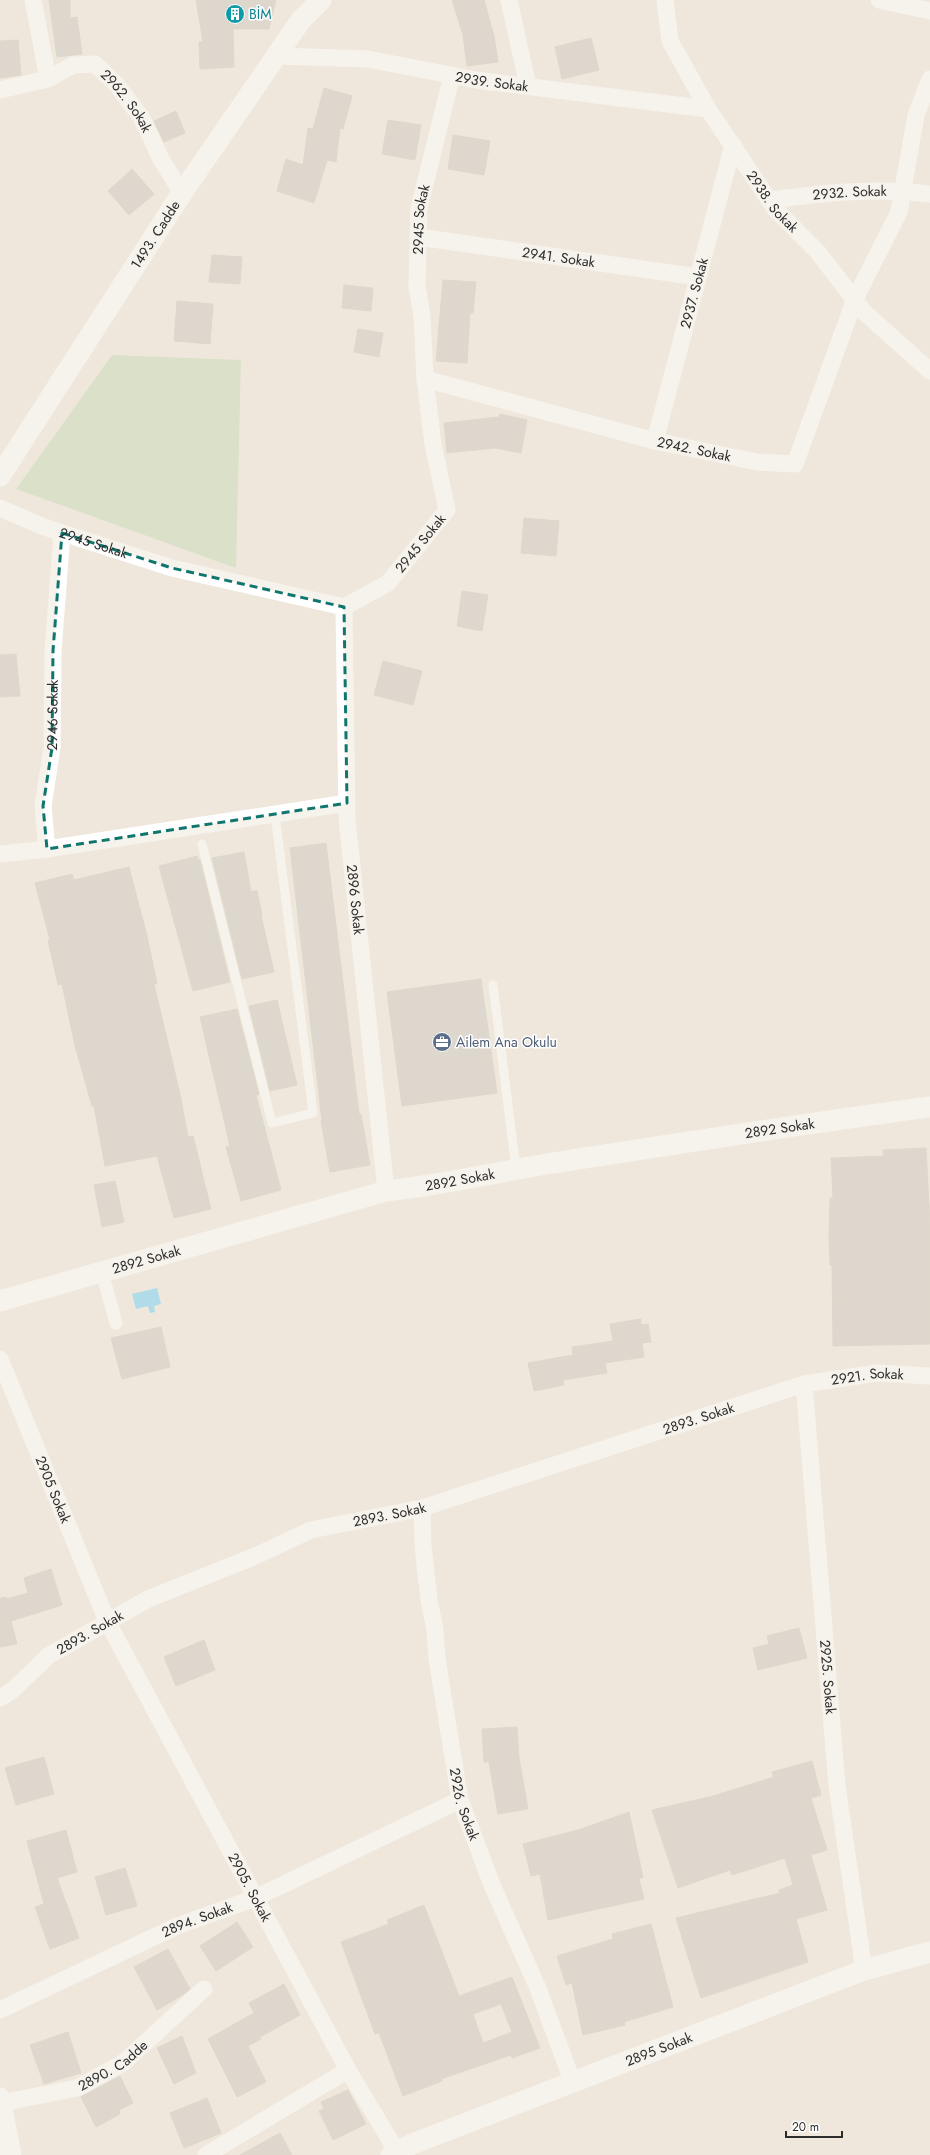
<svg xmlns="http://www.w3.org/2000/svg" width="930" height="2155" font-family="Jost,sans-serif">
<rect width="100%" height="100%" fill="#efe7dc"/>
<path fill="#c4dab2" d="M112,355L241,360L236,568L16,489Z"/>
<path fill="#65cffb" d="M157,1288L161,1304L154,1306L155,1312L150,1313L148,1306L136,1309L132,1294Z"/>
<path fill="#cac4bc" stroke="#cac4b6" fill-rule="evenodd" d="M49,0H70V18L77,17L82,54L57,57Z
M196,0H276L269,29H233L234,67L200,69L199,42H203Z
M452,0H484L494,36L498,62L467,66L463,35Z
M591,38L599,70L562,79L555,47Z
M18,40L21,75L0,78V41Z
M324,88L352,96L343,129L340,128L336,162L327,160L314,203L277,191L286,159L303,165L308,128L313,129Z
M176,111L185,133L164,142L154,121Z
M388,120L421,125L415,160L382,154Z
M453,135L490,141L484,175L448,169Z
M132,169L154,194L129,215L108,191Z
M212,255L242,257L240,284L209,282Z
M443,280L476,282L473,313H470L467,363L436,361Z
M344,285L373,288L371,311L342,308Z
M177,301L213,304L210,344L174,341Z
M358,329L383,333L379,357L354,352Z
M500,414L527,420L521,453L495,448L447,453L444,423L499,417Z
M524,518L559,521L556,556L521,553Z
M462,591L488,595L482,631L457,626Z
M16,654L20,696L0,697V655Z
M383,661L422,671L413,705L374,695Z
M326,843L359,1114H361L370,1165L330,1172L321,1121H322L290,848Z
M244,852L251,892L257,890L262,915H261L274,972L242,979L212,858Z
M197,856L198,860H200L230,982L193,991L159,866Z
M129,867L147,936L157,983L154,984L180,1094L188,1137L193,1136L211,1209L174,1218L157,1156L105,1166L94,1106H92L75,1046L62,984L58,985L48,940H50L35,883L72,874L74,880Z
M481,979L497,1093L402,1106L387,992Z
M277,1000L297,1085L270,1091L249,1006Z
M237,1009L259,1094L256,1095L281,1190L241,1201L226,1147L230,1146L200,1017Z
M926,1148L930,1223V1344L833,1346L832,1265H830L829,1238L830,1198H833L831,1158L884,1156L883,1150Z
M115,1181L124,1222L102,1227L94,1185Z
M641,1319V1325L648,1324L651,1342L642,1343L644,1357L605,1363L607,1373L563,1380L564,1385L534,1391L528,1363L573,1355L572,1347L613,1341L610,1324Z
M161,1327L170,1367L122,1379L111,1338Z
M51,1569L62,1605L11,1621L17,1644L0,1647V1598L6,1597L7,1599L28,1593L24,1578Z
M799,1628L807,1658L758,1670L753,1648L769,1644L767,1636Z
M204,1640L215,1670L176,1686L164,1657Z
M517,1727L519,1758L528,1809L498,1814L489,1762H484L482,1729Z
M44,1757L54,1794L16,1805L5,1768Z
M812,1761L821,1795L811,1798L827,1850L811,1855L827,1910L796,1919L808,1962L701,1998L676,1918L780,1893L779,1890L793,1885L785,1858L732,1875L730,1870L678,1888L652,1810L713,1796L774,1777L772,1772Z
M629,1812L643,1877L639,1879L644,1899L548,1920L540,1874L531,1876L523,1844L578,1830Z
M66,1830L77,1872L57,1878L79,1938L50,1949L35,1907L44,1904L27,1841Z
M125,1868L137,1906L106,1915L95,1877Z
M424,1905L459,1996L512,1977L540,2048L512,2058L511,2055L441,2079L442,2081L403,2096L379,2033L375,2034L341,1942L389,1924L387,1920ZM501,2004L512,2032L483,2043L473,2014Z
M237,1922L253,1947L216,1971L200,1946Z
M651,1924L673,2007L624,2022L625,2025L583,2035L572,1983L566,1985L557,1956L613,1939L612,1934Z
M168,1949L190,1989L181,1996L157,2010L134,1967Z
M284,1984L300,2015L260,2037L261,2039L248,2046L266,2082L237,2097L208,2039L254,2013L249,2003Z
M68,2032L81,2073L44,2084L30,2045Z
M182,2036L196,2073L174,2084L157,2048Z
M120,2076L133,2103L119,2110L120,2114L96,2127L81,2097Z
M348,2090L366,2124L333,2140L319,2111L324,2109L321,2102Z
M207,2098L221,2133L184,2148L170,2113Z
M280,2133L292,2155H240Z"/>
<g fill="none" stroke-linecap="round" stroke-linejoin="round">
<path stroke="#fff" stroke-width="9" d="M202,844L272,1123L313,1113L275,814
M493,985L516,1169"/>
<path stroke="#fff" stroke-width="13" d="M102,1272L116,1323"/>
<g stroke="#fff" stroke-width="17">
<path id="s1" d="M33,0L48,79L73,65L95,64L116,84L141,117L161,159L182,193"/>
<path d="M509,0L528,86"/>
<path id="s2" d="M665,0L670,41L708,109L775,209L817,251L864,312L930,371"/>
<path d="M879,0L930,11"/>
<path id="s3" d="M276,56L368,59L476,80L708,109"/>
<path d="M0,90L48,79"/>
<path id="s4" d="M770,200C826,193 873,187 930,194"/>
<path id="s5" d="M418,237L698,277"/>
<path id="s6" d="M425,379L655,441L757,462L795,464L855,299L899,212L916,115L930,79"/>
<path id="s7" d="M655,441L733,145"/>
<path id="s8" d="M0,508L44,527L172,568L344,607L388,583L447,510L433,444L425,379L422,316L417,286L419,208L452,75"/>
<path id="s9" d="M344,607L347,819L386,1191"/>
<path d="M47,849L347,803"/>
<path id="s10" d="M0,854L47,849L43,806L52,748L53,651L62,533"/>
<path id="s11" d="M0,1359L107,1621L348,2070L399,2155"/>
<path id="s12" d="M804,1384L837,1786L864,1970"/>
<path id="s13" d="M422,1508L423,1546L429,1600L435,1629L437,1659L460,1800L492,1885L537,1986L573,2083"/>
<path id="s14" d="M0,1698L13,1690L48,1656L148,1599L253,1557L311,1530L422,1508L804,1384L877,1373L930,1376"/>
<path id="s15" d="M0,2010L177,1926L255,1898L460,1800"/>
<path id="s16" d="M1,2103L77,2088L123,2063L204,1989"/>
<path d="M206,2155L348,2070"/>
</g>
<g stroke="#fff" stroke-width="21">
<path id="s17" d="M0,476L182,193L301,20L321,0"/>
<path id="s18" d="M0,1301L386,1191C440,1185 493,1173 547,1164C674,1144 802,1124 930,1107"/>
<path d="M0,2098L11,2155"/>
<path id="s19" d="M391,2155L412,2144L864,1970L930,1952"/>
</g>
</g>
<path d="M0 0H930V2155H0ZM62,533L172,568L344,607L347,803L47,849L43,806L52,748L53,651Z" fill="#efe7dc" fill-opacity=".55" fill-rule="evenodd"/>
<path fill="none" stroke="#0f766e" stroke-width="3" stroke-dasharray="8 5" stroke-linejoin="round" d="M62,533L172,568L344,607L347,803L47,849L43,806L52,748L53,651Z"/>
<defs>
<g id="building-disc" transform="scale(1)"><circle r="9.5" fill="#0f9aa8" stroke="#fff"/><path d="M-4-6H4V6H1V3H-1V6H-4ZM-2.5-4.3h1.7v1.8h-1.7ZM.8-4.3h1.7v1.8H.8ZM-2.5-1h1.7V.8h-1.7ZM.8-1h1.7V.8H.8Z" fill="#fff"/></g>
<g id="office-disc" transform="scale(1)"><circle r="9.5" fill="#5c6f8a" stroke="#fff"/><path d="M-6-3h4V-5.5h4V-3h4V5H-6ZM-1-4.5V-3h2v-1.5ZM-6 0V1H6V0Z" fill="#fff"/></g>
</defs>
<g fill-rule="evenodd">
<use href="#building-disc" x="235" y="14"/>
<use href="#office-disc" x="442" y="1042"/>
</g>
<g text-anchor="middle" stroke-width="3" stroke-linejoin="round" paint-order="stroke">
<g font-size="14" fill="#0d838f" stroke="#fff" text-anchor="start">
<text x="249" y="19">BİM</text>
</g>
<g font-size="14" fill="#2c2c2c" stroke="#fff">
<text dy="5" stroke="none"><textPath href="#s3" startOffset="218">2939. Sokak</textPath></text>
<text dy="5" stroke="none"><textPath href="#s1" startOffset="180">2962. Sokak</textPath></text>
<text dy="5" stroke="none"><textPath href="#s4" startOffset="80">2932. Sokak</textPath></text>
<text dy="5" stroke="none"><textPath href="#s2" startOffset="232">2938. Sokak</textPath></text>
<text dy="5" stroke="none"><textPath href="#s8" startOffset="796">2945 Sokak</textPath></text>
<text dy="5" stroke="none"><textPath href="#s17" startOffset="287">1493. Cadde</textPath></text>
<text dy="5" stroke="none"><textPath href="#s5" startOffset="142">2941. Sokak</textPath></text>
<text dy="5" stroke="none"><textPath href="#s7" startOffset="153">2937. Sokak</textPath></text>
<text dy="5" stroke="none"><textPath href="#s6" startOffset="278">2942. Sokak</textPath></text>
<text dy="5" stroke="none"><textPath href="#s8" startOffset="100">2945 Sokak</textPath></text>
<text dy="5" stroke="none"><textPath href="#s8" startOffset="460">2945 Sokak</textPath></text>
<text dy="5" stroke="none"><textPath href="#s10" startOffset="182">2946 Sokak</textPath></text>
<text dy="5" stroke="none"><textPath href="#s9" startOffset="293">2896 Sokak</textPath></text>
<text dy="5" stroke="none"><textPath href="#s18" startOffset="800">2892 Sokak</textPath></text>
<text dy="5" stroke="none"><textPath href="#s18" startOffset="476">2892 Sokak</textPath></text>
<text dy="5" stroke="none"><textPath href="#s18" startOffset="152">2892 Sokak</textPath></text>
<text dy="5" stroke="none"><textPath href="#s14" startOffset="935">2921. Sokak</textPath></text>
<text dy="5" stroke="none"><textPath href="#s14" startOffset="760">2893. Sokak</textPath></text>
<text dy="5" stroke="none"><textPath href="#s11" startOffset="141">2905 Sokak</textPath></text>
<text dy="5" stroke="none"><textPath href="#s14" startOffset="436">2893. Sokak</textPath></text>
<text dy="5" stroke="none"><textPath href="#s14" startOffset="112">2893. Sokak</textPath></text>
<text dy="5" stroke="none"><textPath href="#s12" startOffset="294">2925. Sokak</textPath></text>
<text dy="5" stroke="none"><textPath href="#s13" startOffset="300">2926. Sokak</textPath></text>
<text dy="5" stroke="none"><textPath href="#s11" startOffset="585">2905. Sokak</textPath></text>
<text dy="5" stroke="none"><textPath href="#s15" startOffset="217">2894. Sokak</textPath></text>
<text dy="5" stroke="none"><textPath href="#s19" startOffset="288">2895 Sokak</textPath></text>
<text dy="5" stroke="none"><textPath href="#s16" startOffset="120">2890. Cadde</textPath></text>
</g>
<g font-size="14" fill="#4e5e75" stroke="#fff" text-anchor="start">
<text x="456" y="1047">Ailem Ana Okulu</text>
</g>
</g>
<path d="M786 2131v6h56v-6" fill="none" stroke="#2c2c2c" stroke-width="2"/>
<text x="792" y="2131" font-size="12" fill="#2c2c2c" stroke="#ffffff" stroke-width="3" paint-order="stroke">20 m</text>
</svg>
